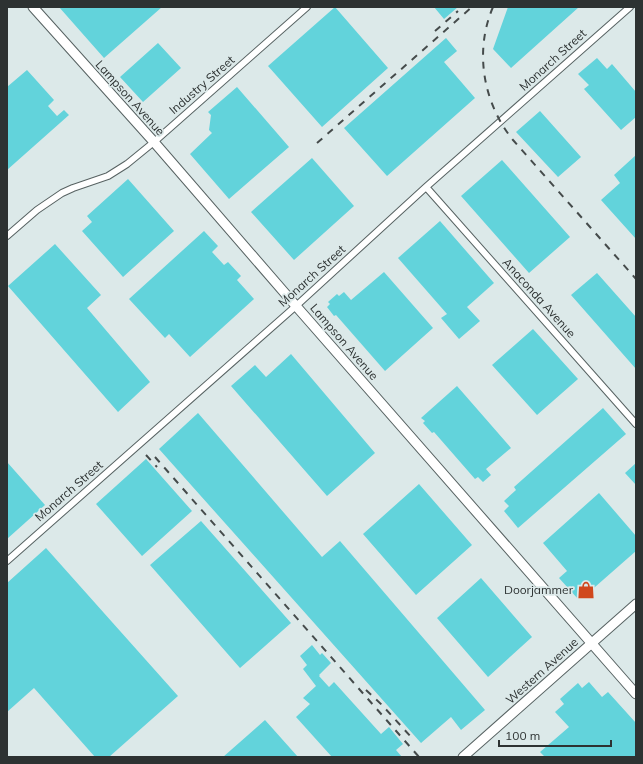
<svg xmlns="http://www.w3.org/2000/svg" width="643" height="764" font-family="Mulish,sans-serif">
<rect width="100%" height="100%" fill="#dce9e9"/>
<path fill="#62d3db" d="M59,7H162L104,58Z
M335,7L388,68L322,127L268,66Z
M434,7H458L444,19Z
M508,7H579L511,68L493,49Z
M446,38L457,51L444,62L475,98L387,176L344,128Z
M158,43L181,68L143,102L120,77Z
M597,58L607,69L612,64L636,92V117L621,130L584,89L589,85L578,74Z
M27,70L54,100L48,106L57,116L64,110L69,115L7,170V87Z
M237,87L289,147L229,199L190,154L212,133L209,130L211,115L208,112Z
M540,111L581,157L558,177L516,132Z
M636,155V239L601,200L620,183L614,175Z
M312,158L354,206L294,260L251,212Z
M502,160L570,237L529,273L461,196Z
M128,179L174,231L123,277L82,231L92,222L87,216Z
M440,221L494,283L467,307L480,321L459,339L441,318L447,314L398,258Z
M204,231L218,246L212,252L224,265L228,262L241,276L237,280L254,299L190,357L169,334L165,338L129,299Z
M55,244L101,295L87,308L150,382L118,412L8,286Z
M384,272L433,328L385,371L336,315L334,316L327,307L330,304L328,302L337,294L339,296L344,292L351,300Z
M597,273L636,317V369L571,295Z
M533,329L578,379L537,415L492,365Z
M291,354L375,453L327,496L231,386L255,365L266,377Z
M457,386L511,448L486,469L491,475L483,482L478,477L475,479L434,432L432,433L423,423L425,421L421,418Z
M603,408L626,434L518,528L504,511L509,506L504,501L516,490L514,487Z
M198,413L322,557L340,541L485,710L461,730L451,717L421,743L159,449Z
M146,459L192,511L142,556L96,504Z
M7,462L45,505L7,539Z
M636,463V485L625,473Z
M419,484L472,545L416,595L363,534Z
M599,493L636,536V551L587,594L585,592L578,599L559,578L567,571L543,543Z
M201,521L291,623L240,668L150,565Z
M46,548L178,696L109,757H95L34,688L7,712V583Z
M481,578L532,637L488,677L437,618Z
M312,645L320,655L322,653L331,663L319,675L320,676H319L329,687L334,682L381,734L389,727L403,744L396,750L402,757H332L296,717L310,704L303,698L316,686L303,669L307,665L300,656Z
M589,682L602,697L608,692L636,723V757H545L540,752L569,727L555,712L564,704L560,699L578,683L582,688Z
M265,720L298,757H223Z"/>
<g fill="none" stroke-linecap="round" stroke-linejoin="round">
<g stroke="#576262" stroke-width="8">
<path id="street" d="M426,187L636,424
M7,236L37,210L62,193L73,188L108,176L127,164L154,142L307,7
M7,561L296,306L426,187L630,7"/>
</g>
<g stroke="#576262" stroke-width="11">
<path id="secondary" d="M33,7L154,142L296,306L636,694
M463,757L636,604"/>
</g>
<use href="#street" stroke="#fff" stroke-width="6"/>
<use href="#secondary" stroke="#fff" stroke-width="9"/>
<path stroke="#454b4b" stroke-width="2" stroke-dasharray="7 7" stroke-linecap="butt" d="M493,7C474,51 483,103 513,140L636,279
M435,31L458,11
M317,143L472,7
M146,455L157,467
M155,457L419,757
M366,690L382,705L412,738"/>
</g>
<defs>
<g id="shop-bare" transform="scale(1.38)"><path d="M-5-2.5h2.3a2.7 3.5 0 0 1 5.4 0H5L5.5 6h-11ZM-1.5-2.5h3a1.5 2.3 0 0 0-3 0Z" fill="#d0481d" stroke="#dce9e9" stroke-width="2.5" paint-order="stroke"/></g>
</defs>
<g fill-rule="evenodd">
<use href="#shop-bare" x="586" y="590"/>
</g>
<g text-anchor="middle" stroke-width="3.5" stroke-linejoin="round" paint-order="stroke">
<g font-size="12" fill="#2d3232" stroke="#dce9e9">
<text transform="translate(553 60) rotate(-42)" y="4">Monarch Street</text>
<text transform="translate(202 85) rotate(-41)" y="4">Industry Street</text>
<text transform="translate(130 98) rotate(48)" y="4">Lampson Avenue</text>
<text transform="translate(312 276) rotate(-42)" y="4">Monarch Street</text>
<text transform="translate(539 298) rotate(48)" y="4">Anaconda Avenue</text>
<text transform="translate(344 342) rotate(49)" y="4">Lampson Avenue</text>
<text transform="translate(69 491) rotate(-41)" y="4">Monarch Street</text>
<text transform="translate(542 671) rotate(-42)" y="4">Western Avenue</text>
</g>
<g font-size="12" fill="#2d3232" stroke="#dce9e9" text-anchor="end">
<text x="573" y="594">Doorjammer</text>
</g>
</g>
<rect width="643" height="764" fill="none" stroke="#2d3232" stroke-width="16"/>
<path d="M499 740v6h112v-6" fill="none" stroke="#2d3232" stroke-width="2"/>
<text x="505" y="740" font-size="12" fill="#2d3232" stroke="#dce9e9" stroke-width="3" paint-order="stroke">100 m</text>
</svg>
